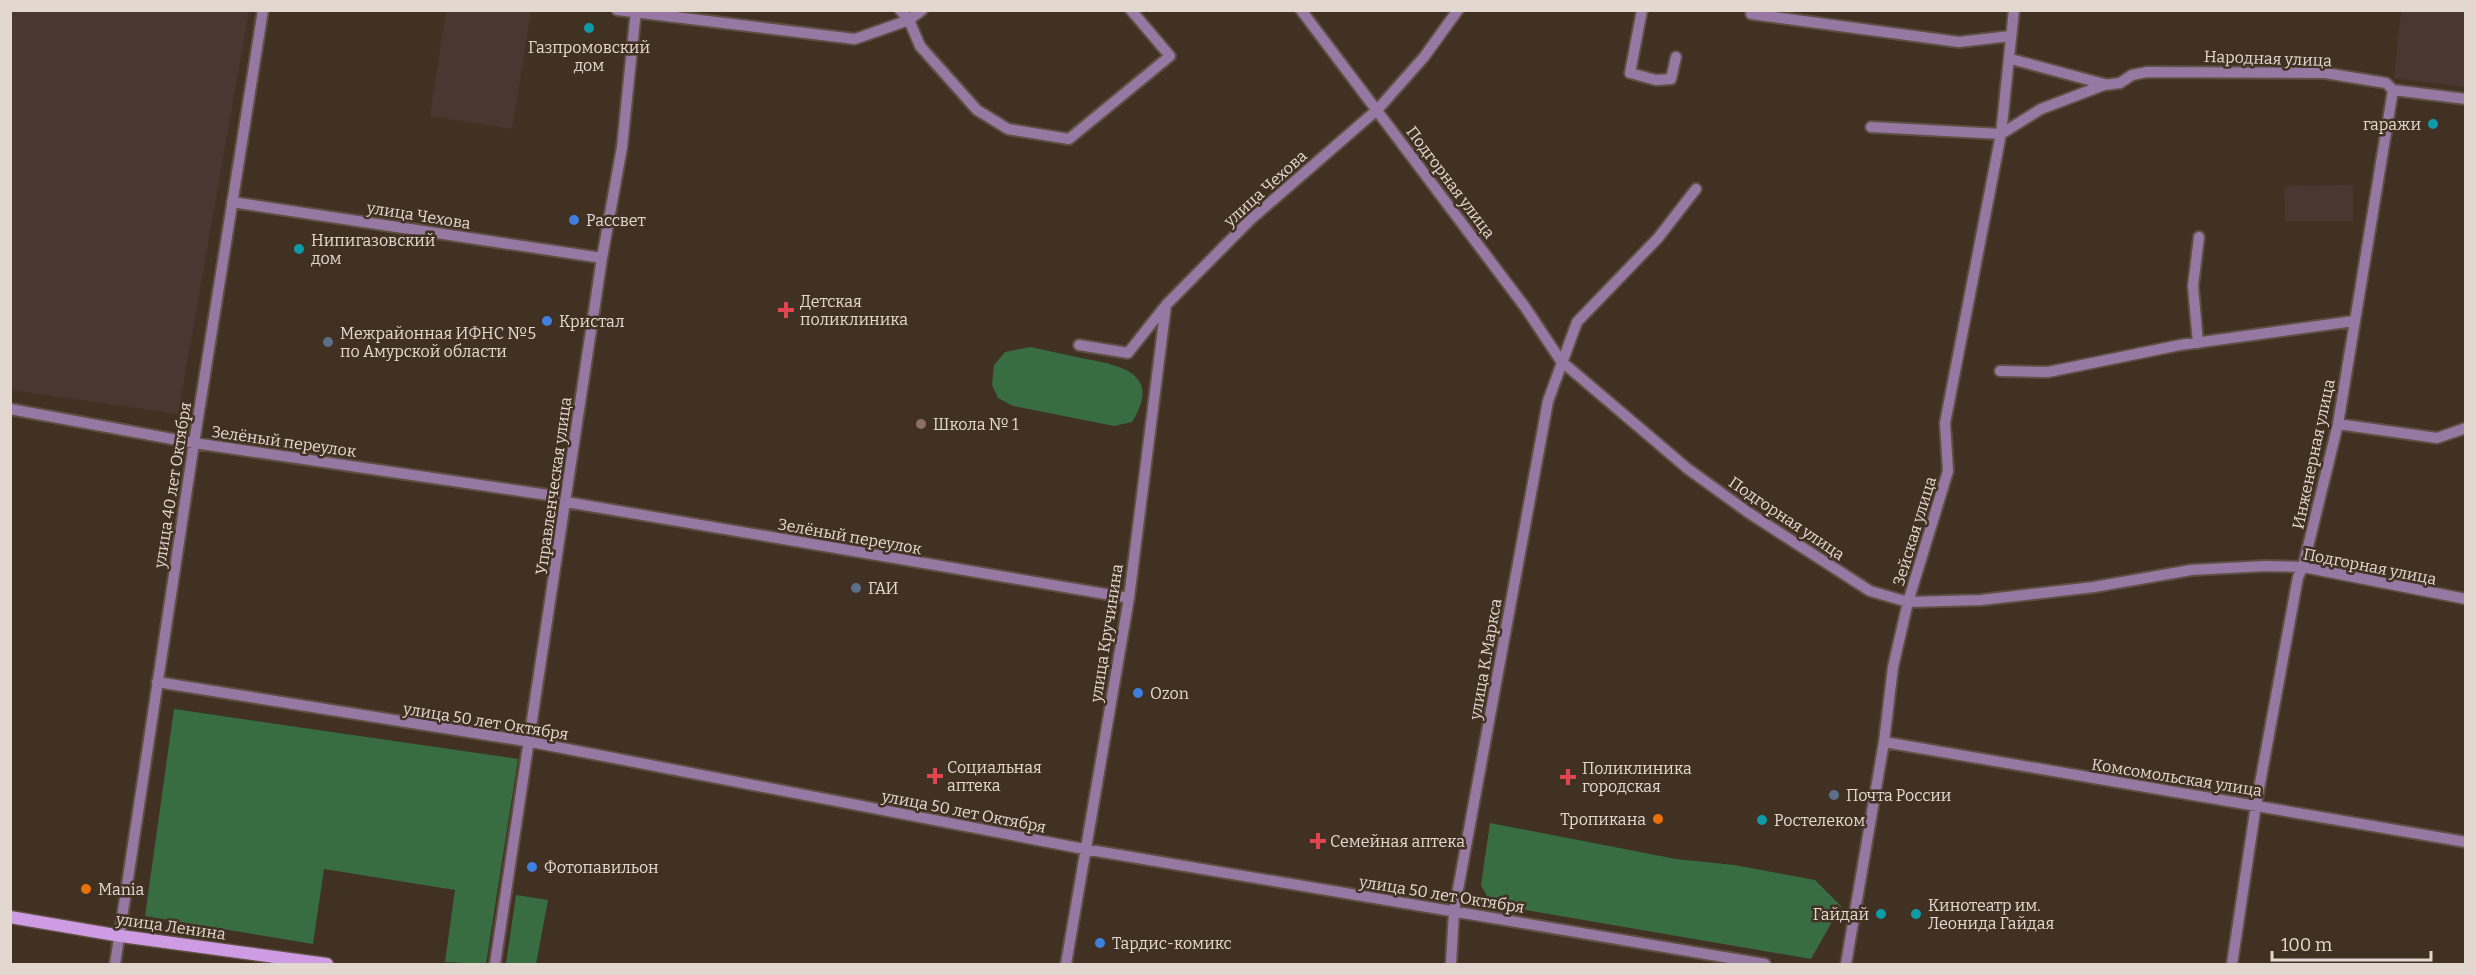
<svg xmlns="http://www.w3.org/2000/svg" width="2476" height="975" font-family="Bitter,serif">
<rect width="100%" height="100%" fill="#413123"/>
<path fill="#4b3732" d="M11,10L249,11L178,414L11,390Z
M446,11H531L512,129L430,116Z
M2401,11H2465V87L2394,78Z
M2353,185V221H2285L2284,186Z"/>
<path fill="#386d42" d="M1030,347C1049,351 1067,355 1086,359C1125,366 1161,375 1132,422L1114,426L1013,406L998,398L992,385L994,365L1005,352Z
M174,709L518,759L486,964L445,962L455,890L324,869L313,944L145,916Z
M1490,823L1676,859L1734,865L1815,880L1841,906L1811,959L1491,904L1481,885Z
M516,895L548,900L536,964H506Z"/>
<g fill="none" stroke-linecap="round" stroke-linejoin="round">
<g stroke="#5e4f42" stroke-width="14">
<path id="street" d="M617,10L855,39L909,20L922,10
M900,10L909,20L920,46L977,110L1008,129L1069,139L1170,56L1131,10
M1301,10L1525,307L1561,361L1688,469L1749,513L1870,591L1908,602L1981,600L2094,587L2191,570L2265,566L2303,567L2466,599
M1642,10L1630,73L1656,80L1671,79L1676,57
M1751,14L1959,42L2010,36
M2011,59L2104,84
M1871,127L2001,134L2041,109L2104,85L2120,83L2132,75L2147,72L2325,73L2386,83L2393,90L2466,99
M232,202L602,258
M2198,343L2193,286L2199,237
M1079,345L1128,353L1166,305L1250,220L1378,109L1424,57L1458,10
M2000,371L2048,372L2180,345L2354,321
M10,409L194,443L555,496
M2338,424L2437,438L2466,428
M566,502L1129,598
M157,682L531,742L1084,849L1765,964
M1884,742L2466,842
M115,964L194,443L263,10
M495,964L602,258L622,147L636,10
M1066,964L1129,598L1166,305
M1451,964L1454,911L1548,401L1577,322L1658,238L1696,189
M1846,964L1884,742L1893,667L1908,602L1948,471L1945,423L2001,134L2014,10
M2232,964L2256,805L2298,577L2303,567L2338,424L2393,90"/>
</g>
<g stroke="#5e4f42" stroke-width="15">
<path id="secondary" d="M10,917L121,936L327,964"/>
</g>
<use href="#street" stroke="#9778a3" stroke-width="10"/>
<use href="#secondary" stroke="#ce9ce3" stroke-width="12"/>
</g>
<g fill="#0f9aa8" stroke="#413123" stroke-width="2">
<circle cx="589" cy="28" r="6"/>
<circle cx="2433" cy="124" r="6"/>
<circle cx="299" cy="249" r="6"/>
<circle cx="1762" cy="820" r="6"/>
<circle cx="1881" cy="914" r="6"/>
<circle cx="1916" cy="914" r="6"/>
</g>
<g fill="#3f7fe0" stroke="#413123" stroke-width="2">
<circle cx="574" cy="220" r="6"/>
<circle cx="547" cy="321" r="6"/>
<circle cx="1138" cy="693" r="6"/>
<circle cx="532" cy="867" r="6"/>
<circle cx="1100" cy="943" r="6"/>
</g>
<g fill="#e0444e" stroke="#413123" stroke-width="2">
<path d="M783 301h6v6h6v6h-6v6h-6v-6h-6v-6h6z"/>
<path d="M932 767h6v6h6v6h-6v6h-6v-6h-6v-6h6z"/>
<path d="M1565 768h6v6h6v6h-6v6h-6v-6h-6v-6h6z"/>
<path d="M1315 832h6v6h6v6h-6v6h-6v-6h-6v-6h6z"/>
</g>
<g fill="#5c6f8a" stroke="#413123" stroke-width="2">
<circle cx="328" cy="342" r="6"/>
<circle cx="856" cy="588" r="6"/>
<circle cx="1834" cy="795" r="6"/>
</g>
<circle fill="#8d6e63" stroke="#413123" stroke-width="2" cx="921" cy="424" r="6"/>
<g fill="#e8710a" stroke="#413123" stroke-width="2">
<circle cx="1658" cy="819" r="6"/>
<circle cx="86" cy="889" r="6"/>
</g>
<g text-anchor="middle" stroke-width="5" stroke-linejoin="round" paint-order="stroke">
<g font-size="16" fill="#e3d8d0" stroke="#413123" text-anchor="start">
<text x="589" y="53" text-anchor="middle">Газпромовский<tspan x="589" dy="18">дом</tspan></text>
<text x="2421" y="130" text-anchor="end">гаражи</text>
<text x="586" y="226">Рассвет</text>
<text x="311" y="246">Нипигазовский<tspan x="311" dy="18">дом</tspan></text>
<text x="800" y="307">Детская<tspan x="800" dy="18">поликлиника</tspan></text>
<text x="559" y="327">Кристал</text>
<text x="340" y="339">Межрайонная ИФНС №5<tspan x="340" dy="18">по Амурской области</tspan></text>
<text x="933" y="430">Школа № 1</text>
<text x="868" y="594">ГАИ</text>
<text x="1150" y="699">Ozon</text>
<text x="947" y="773">Социальная<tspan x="947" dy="18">аптека</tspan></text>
<text x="1582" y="774">Поликлиника<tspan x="1582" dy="18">городская</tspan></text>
<text x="1846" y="801">Почта России</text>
<text x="1646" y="825" text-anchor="end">Тропикана</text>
<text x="1774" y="826">Ростелеком</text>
<text x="1330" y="847">Семейная аптека</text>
<text x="544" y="873">Фотопавильон</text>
<text x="98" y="895">Mania</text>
<text x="1928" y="911">Кинотеатр им.<tspan x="1928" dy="18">Леонида Гайдая</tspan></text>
<text x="1869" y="920" text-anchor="end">Гайдай</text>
<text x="1112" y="949">Тардис-комикс</text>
</g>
<g font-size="16" fill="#e3d8d0" stroke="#413123">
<text transform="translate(2268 58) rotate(2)" y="6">Народная улица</text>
<text transform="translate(1451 182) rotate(53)" y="6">Подгорная улица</text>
<text transform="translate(1265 188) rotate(-42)" y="6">улица Чехова</text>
<text transform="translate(419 215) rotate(9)" y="6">улица Чехова</text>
<text transform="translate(284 441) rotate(8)" y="6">Зелёный переулок</text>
<text transform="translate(2313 454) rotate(-78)" y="6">Инженерная улица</text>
<text transform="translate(172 485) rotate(-81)" y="6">улица 40 лет Октября</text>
<text transform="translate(553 486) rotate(-82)" y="6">Управленческая улица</text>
<text transform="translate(1787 518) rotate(34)" y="6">Подгорная улица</text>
<text transform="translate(1914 531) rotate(-73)" y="6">Зейская улица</text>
<text transform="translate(850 536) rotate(10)" y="6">Зелёный переулок</text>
<text transform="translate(2370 566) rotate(11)" y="6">Подгорная улица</text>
<text transform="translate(1106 633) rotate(-81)" y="6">улица Кручинина</text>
<text transform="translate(1485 659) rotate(-80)" y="6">улица К.Маркса</text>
<text transform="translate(486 721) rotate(9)" y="6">улица 50 лет Октября</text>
<text transform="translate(2177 777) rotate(9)" y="6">Комсомольская улица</text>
<text transform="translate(964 811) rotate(11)" y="6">улица 50 лет Октября</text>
<text transform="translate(1442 894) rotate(9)" y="6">улица 50 лет Октября</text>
<text transform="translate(171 926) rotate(8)" y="6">улица Ленина</text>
</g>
</g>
<rect width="2476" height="975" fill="none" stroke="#e3d8d0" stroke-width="24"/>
<path d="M2272 951v9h159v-9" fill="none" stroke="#e3d8d0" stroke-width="3"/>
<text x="2281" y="951" font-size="18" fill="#e3d8d0" stroke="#413123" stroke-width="4.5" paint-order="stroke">100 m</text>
</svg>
